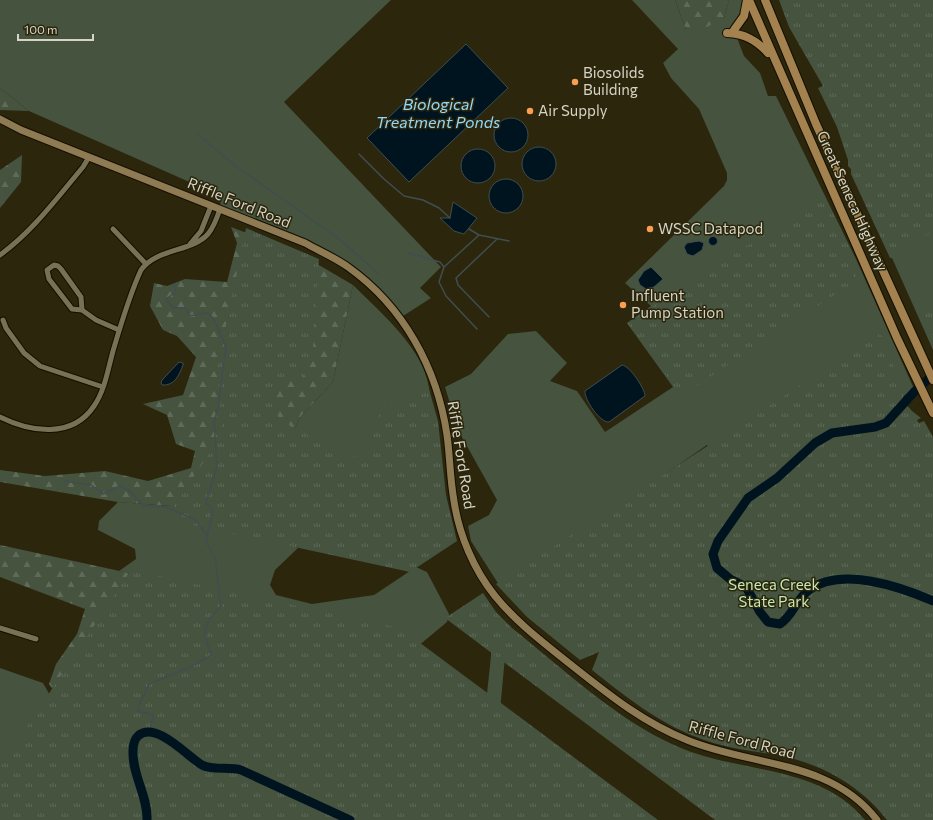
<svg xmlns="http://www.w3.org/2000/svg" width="933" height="820" font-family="Commissioner,sans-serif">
<defs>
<pattern id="forest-firs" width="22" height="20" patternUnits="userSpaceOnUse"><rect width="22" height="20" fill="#45533f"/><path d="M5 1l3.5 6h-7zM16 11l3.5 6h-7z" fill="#5f6b59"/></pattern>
<pattern id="park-tufts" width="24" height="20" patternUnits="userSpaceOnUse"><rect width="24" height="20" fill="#45533f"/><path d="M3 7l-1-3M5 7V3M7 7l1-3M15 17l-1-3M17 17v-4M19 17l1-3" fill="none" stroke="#5f6b59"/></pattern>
</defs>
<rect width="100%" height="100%" fill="#2b260c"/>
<path fill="#45533f" d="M0,0H391L284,102L441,267L420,288L431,298L400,318L389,305L332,257L220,209L221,196L29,111L0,88Z
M632,0H675L686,30L724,18L729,0H746L734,30L744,56L760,73L768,96H776L856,259L915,391L881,405L743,488L707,445L501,588L471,541L468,526L489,515L497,500L458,430L445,387L471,374L508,334L536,331L567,363L550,381L577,391L605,432L673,387L627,323L651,306L625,283L724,186L727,180V173L699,109L671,78L663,63L678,49Z
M933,206V350L892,258L873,221L908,219Z
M353,285C378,310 418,344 427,379C432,399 433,421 436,441L381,470L281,456L301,416L333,382Z
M118,502L185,507L298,548L275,570L270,585L276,595L312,604L374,595L416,567L427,572L449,614L447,622L417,647L7,820L129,573L119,571L136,559L135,549L98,530L99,521Z
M491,623L505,657L491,808L484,722L491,656Z
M0,668L43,683L52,699L0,780Z"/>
<path fill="url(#forest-firs)" d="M675,0H729L724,18L701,30H686Z
M0,88L29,111L0,110Z
M22,155L21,182L0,208V170Z
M231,227L295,251L353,285L333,382L301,416L281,456L185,507L118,502L0,482V470L45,476L105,471L148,481L191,468L195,451L176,444L167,415L143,404L183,395L196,357L177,336L163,330L150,306L154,283L167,286L185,279L227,282L237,243Z
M0,545L129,573L61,701L49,684L56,664L77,634L85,609L0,577Z"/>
<path fill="url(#park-tufts)" d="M779,0H933V231L892,258H890L851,174V169L848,166V160L837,127L818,88L823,86L789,27Z
M824,196C835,219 858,256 856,281L681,396L627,323Z
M246,228L319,259L313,349L303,377L275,378L279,419L348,457L367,456L379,415L427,382L438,421L446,495L457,541L410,572L165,519L223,433L217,369Z
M933,299V337L924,319L922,306Z
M879,334L883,337L903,391L904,402L912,411L921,418L917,420L919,423L924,421L933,437V820H887C860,785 820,763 777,755C750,751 725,748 699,738C658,723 625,696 592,670L599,652L580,660L527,617L496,584Z
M131,570L400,628L658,820H0V767Z
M483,593L496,612L512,628C562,668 616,719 674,745C736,774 818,763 865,820H715L445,618Z"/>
<path fill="#00141f" stroke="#404e51" d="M466,44L508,88L409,182L367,138Z
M494 135a17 17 0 1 1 34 0a17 17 0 1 1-34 0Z
M522 164a17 17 0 1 1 34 0a17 17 0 1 1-34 0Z
M461 166a17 17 0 1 1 34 0a17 17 0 1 1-34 0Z
M489 196a17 17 0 1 1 34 0a17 17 0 1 1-34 0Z
M453,202L477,218L464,234L454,231L440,218H450Z
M708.5 241a4.5 4.5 0 1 1 9 0a4.5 4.5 0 1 1-9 0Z
M699,241L704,243L702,250L693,256L687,254L684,247L687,243Z
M651,267L663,279L654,287L646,289L640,285L638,280L644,271Z
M179,362L183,363V365C179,375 175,386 162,385L161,382L163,379Z
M622,365C630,366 645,389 645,396L609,422C600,423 584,399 585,391Z"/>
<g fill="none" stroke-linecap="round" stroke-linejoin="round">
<path stroke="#404e51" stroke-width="1.5" d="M196,133L237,167L338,238L379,274
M359,154L384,179L404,196L423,200L439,208L450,218
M469,229L479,235L509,241
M408,253L440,262L444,267
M489,317L458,285L456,278L497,239
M477,329L446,296L439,282L444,267L479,235
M64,481L91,485L103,494L120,486L131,492L144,506L166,507L196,520L207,536
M150,732L153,715L138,711L139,705L149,684L190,667L212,655C202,634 202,622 221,607L215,558L206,542L213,510L206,503L217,465L214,422L218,408L226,346L213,318L208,313L189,316L186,308H173L166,299L176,292L174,285"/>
<path stroke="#00141f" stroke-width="9" d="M933,375L915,391L886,423L875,427L832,433L815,443L777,478L748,498L718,541L713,554L717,568L730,579L746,587L760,612L768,622L780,624C793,616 796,599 809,590C841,566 901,587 933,601
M147,820C148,796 132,775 133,751C133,745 134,739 139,735C157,722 187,756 202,765C213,771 229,766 241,770L350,820"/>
<g stroke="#140f00" stroke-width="7">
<path id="street" d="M113,229L146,264
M190,244L201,231L211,206
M0,255C33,231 57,198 83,167L89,157
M82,310L72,309L49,279L47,270L54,265L58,266L61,269L81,297L82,310L96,320L119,330
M3,320L6,328L24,353L40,366L103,387
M0,417C30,432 72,439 94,406C105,390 108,369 113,351C121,324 129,296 141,270C157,248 192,252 208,234C214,227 217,218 220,209
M0,628L36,639"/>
</g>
<g stroke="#140f00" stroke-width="9">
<path id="secondary" d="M0,119L21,130L305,243C319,251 334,257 348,267C404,307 437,368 447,435C450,457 450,479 454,501C459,535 474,570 495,596C517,623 544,643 570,664C608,694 642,722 687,740C752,767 830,759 877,820"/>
</g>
<g stroke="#140f00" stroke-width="10">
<path id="primary" d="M749,0L897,338L933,413
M765,0L816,124L933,380
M734,30L744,16L747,0
M727,33C745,34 756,40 768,53"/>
</g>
<use href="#street" stroke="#777256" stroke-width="5"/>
<use href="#secondary" stroke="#8e7a53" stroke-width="7"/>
<use href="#primary" stroke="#a48250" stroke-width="8"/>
</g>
<g fill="#fb9e51" stroke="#2b260c" stroke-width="1.5">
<circle cx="575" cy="82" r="4"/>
<circle cx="530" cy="111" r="4"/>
<circle cx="650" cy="229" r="4"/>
<circle cx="623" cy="305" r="4"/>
</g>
<g text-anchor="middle" stroke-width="3" stroke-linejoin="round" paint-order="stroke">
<g font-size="15" fill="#d7d4c5" stroke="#2b260c" text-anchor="start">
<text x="583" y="78">Biosolids<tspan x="583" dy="17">Building</tspan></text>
<text x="538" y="116">Air Supply</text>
<text x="658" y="234">WSSC Datapod</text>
<text x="631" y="301">Influent<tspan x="631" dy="17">Pump Station</tspan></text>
</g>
<g font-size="15" fill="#d7d4c5" stroke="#2b260c">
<text transform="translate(852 201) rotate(66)" y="5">Great Seneca Highway</text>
<text transform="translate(239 203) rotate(22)" y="5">Riffle Ford Road</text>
<text transform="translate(461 455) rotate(81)" y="5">Riffle Ford Road</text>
<text transform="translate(742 740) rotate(15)" y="5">Riffle Ford Road</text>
</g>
<g font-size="15" fill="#c4e9b4" stroke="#2b260c">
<text x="774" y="590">Seneca Creek<tspan x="774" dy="17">State Park</tspan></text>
</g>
<g font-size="16" font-style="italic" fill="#93d7f6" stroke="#2b260c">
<text x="438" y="110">Biological<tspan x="438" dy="18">Treatment Ponds</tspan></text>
</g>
</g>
<path d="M18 34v6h75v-6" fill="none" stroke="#d7d4c5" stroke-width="2"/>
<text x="24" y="34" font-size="12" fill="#d7d4c5" stroke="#2b260c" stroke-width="3" paint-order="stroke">100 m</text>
</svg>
